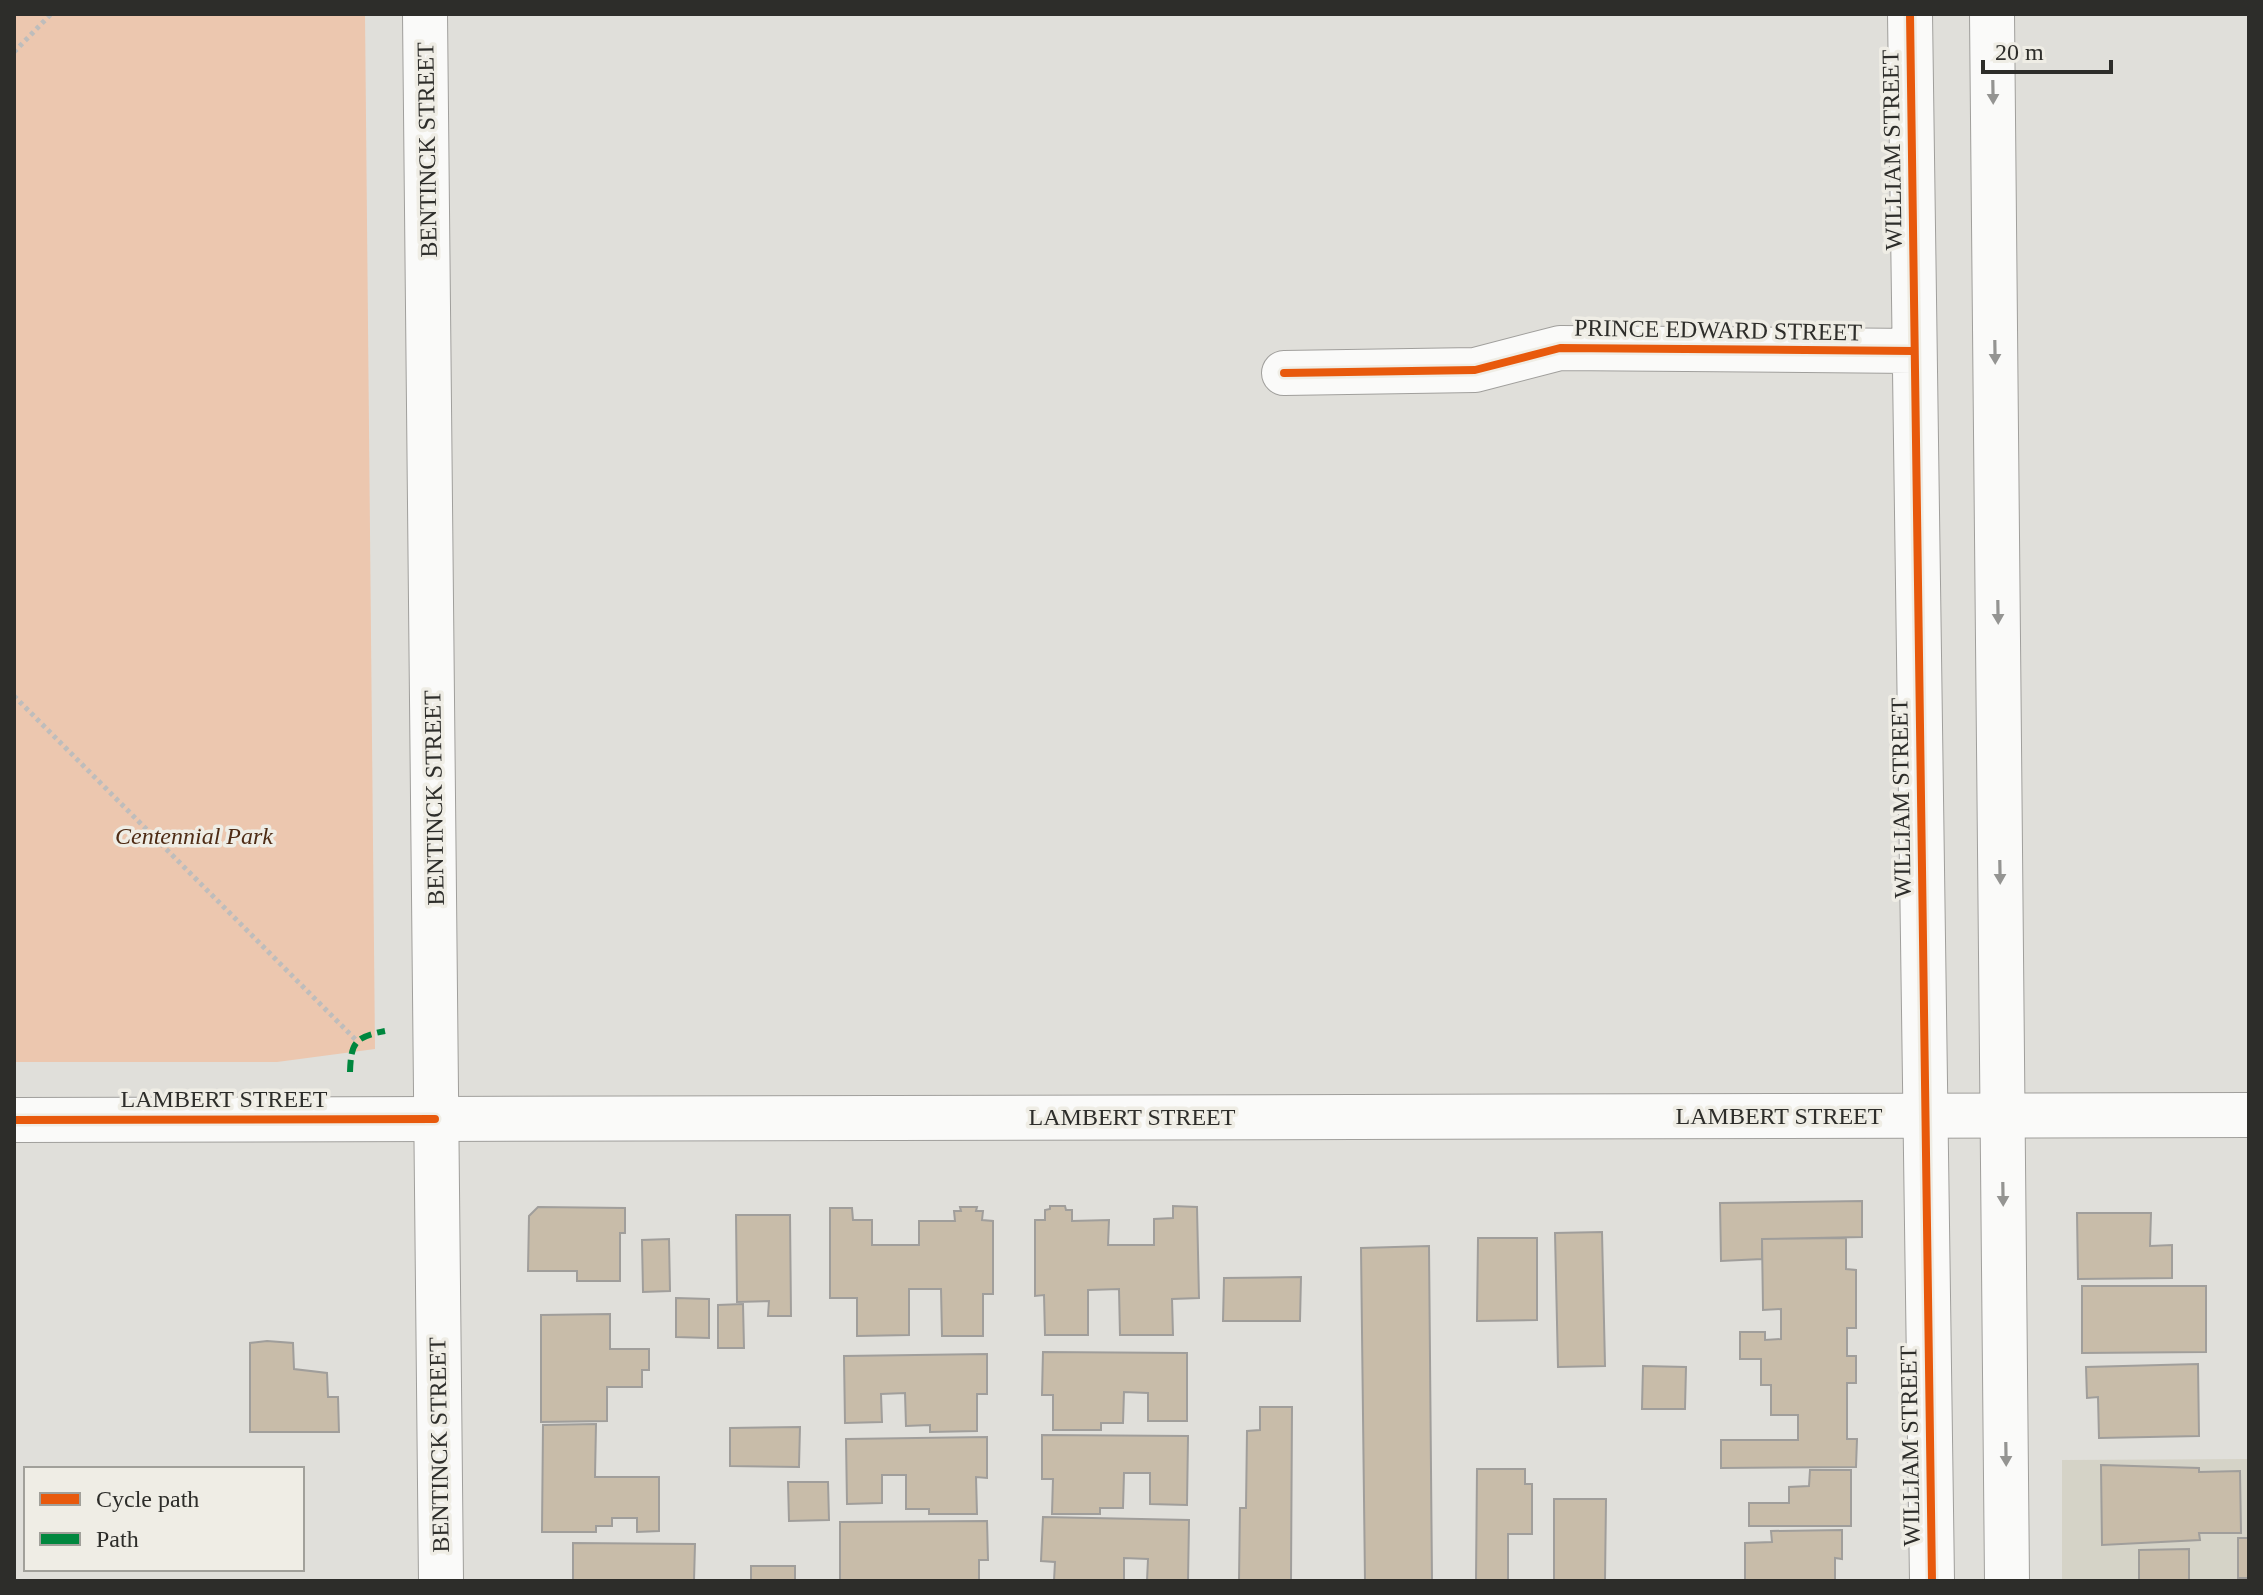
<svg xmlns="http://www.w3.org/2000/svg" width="2263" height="1595" font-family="Georgia,serif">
<rect width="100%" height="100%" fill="#e0dfda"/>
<path fill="#d5d3c7" d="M2249,1459V1581H2062V1460Z"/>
<path fill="#ecc7af" d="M14,14H365L375,1049L277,1062H14Z"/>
<path fill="#c8bca9" stroke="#a09e9b" stroke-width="2" d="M1862,1201V1237L1762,1239V1259L1721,1261L1720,1203Z
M1050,1206H1065L1066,1210H1072V1221L1109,1220L1108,1245H1154V1219L1173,1218V1206L1197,1207L1199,1298L1172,1299L1173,1335H1120L1119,1289L1088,1290V1335H1045L1044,1295L1035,1296V1220H1045V1210L1050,1209Z
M538,1207L625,1208V1233H620V1281H577V1271H528L529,1216Z
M960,1207H977L976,1211H983L982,1220L993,1221V1294H983V1336H942L941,1289H909V1335L857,1336V1298H830V1208H852L853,1220H872V1245H919V1221H955L954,1211H961Z
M2077,1213H2151L2150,1246L2172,1245V1278L2078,1279Z
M736,1215H790L791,1316H768L769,1301L737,1302Z
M1602,1232L1605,1366L1558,1367L1555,1233Z
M1478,1238H1537V1320L1477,1321Z
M1846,1238V1269L1856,1270V1328H1847V1356H1856V1383H1847V1439H1857L1856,1467L1721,1468V1440H1798V1415H1771V1385H1761V1359H1740V1332H1765V1340L1781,1339V1309L1763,1310L1762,1239Z
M669,1239L670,1291L643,1292L642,1240Z
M1429,1246L1432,1581H1365L1361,1248Z
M1301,1277L1300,1321H1223L1224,1278Z
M2082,1286H2206V1352L2082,1353Z
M676,1298L709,1299V1338L676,1337Z
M743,1304L744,1348H718V1305Z
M610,1314V1349H649V1370H642V1387H607V1421L541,1422V1315Z
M267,1341L293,1343L294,1369L327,1373L328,1397H338L339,1432H250V1343Z
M1043,1352L1187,1353V1421H1148V1393L1124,1392L1123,1423H1101V1430H1053V1395H1042Z
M987,1354V1394H977V1431L930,1432V1425L906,1426L905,1393L881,1394L882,1422L845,1423L844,1356Z
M2198,1364L2199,1436L2099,1438L2098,1397L2087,1398L2086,1367Z
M1643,1366L1686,1367L1685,1409H1642Z
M1260,1407H1292L1291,1580L1286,1581H1239L1240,1508H1246L1247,1431L1260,1430Z
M596,1424L595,1477H659V1531L637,1532V1518H612V1526H596V1532H542L543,1425Z
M800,1427L799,1467L730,1466V1428Z
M1042,1435L1188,1436L1187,1505L1150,1504V1473H1124L1123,1508H1100V1514H1052L1053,1479H1042Z
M987,1437V1478L976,1477L977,1514H929V1509H906V1475H882V1503L847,1504L846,1439Z
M2101,1465L2199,1468V1472L2240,1471L2241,1533H2199L2200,1540L2102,1545Z
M1477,1469H1525V1484H1532V1534H1508V1581H1476Z
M1810,1470H1851V1526H1749V1503H1789V1487L1809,1486Z
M788,1482H828L829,1520L789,1521Z
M1554,1499H1606L1605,1581H1554Z
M1043,1517L1189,1520L1188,1581H1147L1148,1559L1124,1558V1581H1054L1055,1562L1041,1561Z
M987,1521L988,1560H979V1581H840V1522Z
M1842,1530V1559L1835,1558V1581H1745V1543L1772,1542L1771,1531Z
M2238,1538H2249V1578H2238Z
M573,1543L695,1544L694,1581H573Z
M2189,1549V1581H2139V1550Z
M751,1566H795V1581H751Z"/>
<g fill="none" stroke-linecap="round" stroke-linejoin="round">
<g stroke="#a09f9c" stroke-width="46">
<path id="street" d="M1910,14L1932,1581
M1992,14L2007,1581
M1284,373L1475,370L1560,348L1914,351
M14,1120L435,1119"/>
</g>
<g stroke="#a09f9c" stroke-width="46">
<path id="secondary" d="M435,1119L2249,1115"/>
</g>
<g stroke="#a09f9c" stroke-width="46">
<path id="primary" d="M425,14L441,1581"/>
</g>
<path stroke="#bebdbc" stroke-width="5" stroke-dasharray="4 4" stroke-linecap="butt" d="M14,52L51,14
M14,696L357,1041"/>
<use href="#street" stroke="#fafaf9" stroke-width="44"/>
<use href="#secondary" stroke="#fafaf9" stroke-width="44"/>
<use href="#primary" stroke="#fafaf9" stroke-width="44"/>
<path stroke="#00873e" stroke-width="6" stroke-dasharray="12 6" stroke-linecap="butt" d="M350,1072C351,1042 355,1037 385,1031"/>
<g stroke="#efede5" stroke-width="13">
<path id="cycleway" d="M1910,14L1932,1581
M1284,373L1475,370L1560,348L1914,351
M14,1120L435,1119"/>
</g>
<use href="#cycleway" stroke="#e8590c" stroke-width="8"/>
</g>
<defs><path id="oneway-solid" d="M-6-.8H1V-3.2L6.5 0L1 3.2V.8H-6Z" transform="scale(2)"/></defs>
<g fill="#949492">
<use href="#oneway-solid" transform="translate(1993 92) rotate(89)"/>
<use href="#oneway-solid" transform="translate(1995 352) rotate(89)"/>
<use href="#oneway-solid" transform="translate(1998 612) rotate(89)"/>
<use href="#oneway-solid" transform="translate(2000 872) rotate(89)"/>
<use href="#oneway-solid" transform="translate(2003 1194) rotate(89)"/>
<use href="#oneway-solid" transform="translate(2006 1454) rotate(89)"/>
</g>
<g text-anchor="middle" stroke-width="7" stroke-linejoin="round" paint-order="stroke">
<g font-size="24" fill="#2d2d2a" stroke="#efede5">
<text transform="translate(427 150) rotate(-91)" y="8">BENTINCK STREET</text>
<text transform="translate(1892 150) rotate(-91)" y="8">WILLIAM STREET</text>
<text transform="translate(1718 330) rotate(1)" y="8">PRINCE EDWARD STREET</text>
<text transform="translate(434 798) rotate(-91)" y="8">BENTINCK STREET</text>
<text transform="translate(1901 798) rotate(-91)" y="8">WILLIAM STREET</text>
<text x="224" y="1107">LAMBERT STREET</text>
<text x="1779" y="1124">LAMBERT STREET</text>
<text x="1132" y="1125">LAMBERT STREET</text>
<text transform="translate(439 1445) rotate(-91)" y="8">BENTINCK STREET</text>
<text transform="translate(1910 1446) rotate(-91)" y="8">WILLIAM STREET</text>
</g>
<g font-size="24" font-style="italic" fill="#4f2c15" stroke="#efede5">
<text x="194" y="844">Centennial Park</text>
</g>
</g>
<rect width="2263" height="1595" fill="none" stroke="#2d2d2a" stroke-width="32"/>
<rect x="24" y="1467" width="280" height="104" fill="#efede5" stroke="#a1a09a" stroke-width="2"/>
<rect x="40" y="1493" width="40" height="12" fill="#e8590c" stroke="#a1a09a" stroke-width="2"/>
<text x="96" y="1507" font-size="24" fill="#2d2d2a">Cycle path</text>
<rect x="40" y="1533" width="40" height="12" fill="#00873e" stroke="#a1a09a" stroke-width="2"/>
<text x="96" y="1547" font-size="24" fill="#2d2d2a">Path</text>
<path d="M1983 60v12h128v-12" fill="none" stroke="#2d2d2a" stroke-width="4"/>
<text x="1995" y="60" font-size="24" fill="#2d2d2a" stroke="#efede5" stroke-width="6" paint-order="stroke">20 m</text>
</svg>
